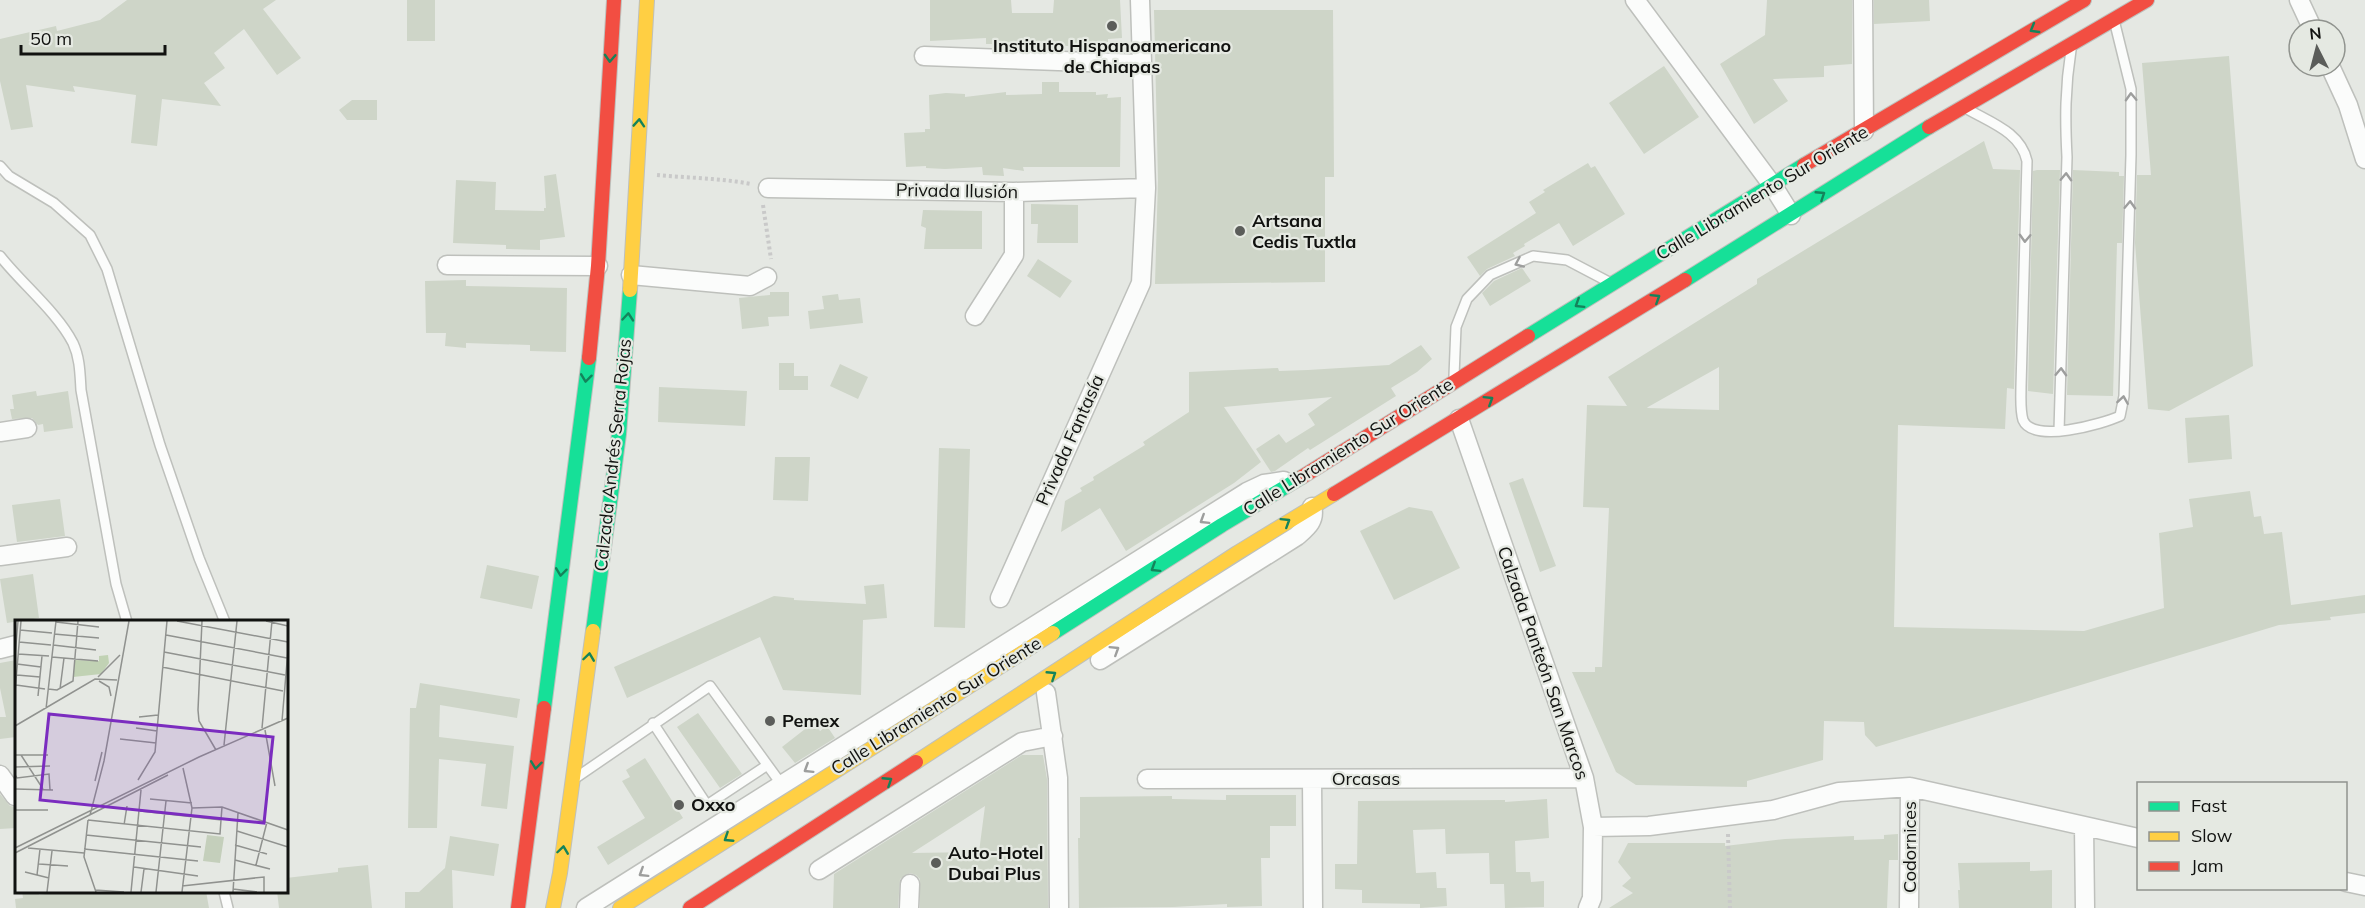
<svg xmlns="http://www.w3.org/2000/svg" width="2365" height="908" font-family="Mulish,sans-serif">
<rect width="100%" height="100%" fill="#e5e8e3"/>
<path fill="#ced5c8" fill-rule="evenodd" d="M127,0H276L263,9L301,58L277,75L244,29L214,53L225,68L204,83L221,106L162,99L157,146L131,143L136,95L73,86L75,92L26,85L33,127L11,130L0,81V39L56,26L57,31L100,20Z
M407,0H435V41H407Z
M930,0H1011L1012,13H1053L1054,0H1120L1122,38L1108,39V42H1102V48H1073V46H1027V44H986V38L930,41Z
M1767,0H1852V64L1824,66V77L1773,79L1788,101L1754,124L1720,64L1765,35Z
M1874,0H1929L1930,21L1874,24Z
M1154,10H1333L1334,177H1325V282L1155,284L1158,180Z
M2229,56L2253,366L2169,411L2148,409L2135,243L2137,175H2151L2142,63Z
M1664,66L1699,117L1644,154L1609,103Z
M1042,82H1059V92H1096V95L1108,94L1107,98L1121,97L1120,167H1023L1024,171L1003,168L1004,176L983,175L982,167L945,169L926,168V166L906,167L904,133L925,132V129H930L929,95L946,93L965,94V97L1006,92V95L1042,94Z
M352,100H377V120H347L339,110Z
M1984,141L1993,169L2020,170L2014,389L2007,388L2005,429L1898,425L1894,627L2084,631L2164,608L2159,533L2193,527L2189,499L2250,491L2254,517L2261,516L2264,534L2282,532L2291,605L2365,595V613L2330,617L2331,620L2279,625L1876,747L1865,735L1864,722L1824,721L1823,760L1747,781V787L1636,785L1616,772L1572,672H1595V667H1602L1609,508L1583,507L1587,405L1627,406L1608,377L1757,284V279ZM1719,367V410L1647,408L1648,407Z
M1588,163L1591,168L1595,166L1625,214L1573,246L1559,223L1524,244L1525,246L1513,253L1515,256L1487,269L1480,276L1467,257L1536,213L1529,202L1545,192L1543,190Z
M2037,170H2060L2053,394L2028,391L2033,171Z
M2073,170L2119,172V176H2124L2122,243H2117L2113,396L2067,395Z
M556,174L565,237L540,240V250L506,249V245L453,243L456,180L496,182L495,210L544,211V208H546L544,176Z
M1031,204L1078,205V243H1037L1038,224H1031Z
M923,210L982,211V249H924L926,228L921,226Z
M1038,259L1072,281L1060,298L1027,276Z
M1522,268L1531,281L1490,306L1482,293L1494,281Z
M466,280V286L567,288L566,352L530,351V345L466,343V348L445,346L446,333H426L425,281Z
M770,292H789V316L768,317L769,326L742,329L739,298L770,295Z
M838,294L839,300L860,298L863,323L810,329L808,311L824,309L822,296Z
M1421,345L1432,359L1417,372L1391,388L1396,396L1310,450L1308,448L1275,471L1271,472L1256,449L1279,434L1286,443L1315,425L1308,414L1332,397L1224,407L1261,462L1234,483L1126,551L1100,508L1061,532L1065,501L1082,491L1080,488L1094,480L1093,477L1145,445L1143,442L1189,412V372L1278,368L1279,371L1308,370L1389,365Z
M779,363H794V376H808V390H779Z
M840,364L868,377L858,399L830,386Z
M659,387L747,391L745,426L658,422Z
M36,391L37,396L68,391L73,428L44,432L43,424L38,425L32,418L12,419L10,409H14L12,395Z
M2229,415L2232,459L2188,463L2185,418Z
M939,448L970,449L965,628L934,627Z
M775,457H810L808,501L773,500Z
M1523,478L1556,566L1540,572L1509,483Z
M60,499L65,536L17,542L12,505Z
M1409,507L1432,511L1460,568L1394,600L1360,531Z
M487,565L539,576L532,609L480,598Z
M33,574L39,618L7,623L0,579Z
M884,584L887,618L863,620L861,695L783,690L760,637L627,698L614,667L774,596L794,598V600L866,604L864,586Z
M16,660V737L0,739V717H6L0,688V663Z
M420,683L520,699L517,718L440,705L439,737L514,746L507,809L481,806L486,764L439,759L437,828H408L410,708H416Z
M698,713L742,774L720,788L677,727Z
M814,722L820,731L827,726L835,738L795,763L782,747Z
M1022,755H1043L1047,779L1048,908H920V879L916,875L910,873L900,879L898,908H833L834,874ZM985,806L979,852L912,853Z
M645,758L683,818L608,865L597,847L645,818L622,781L630,777L626,770Z
M0,794L10,806L16,807V828L0,829Z
M1226,795H1296V826H1270V858H1261L1262,906L1227,907V904L1173,907L1079,908L1078,838H1080V797L1172,796V799L1226,800Z
M1547,799L1549,838L1515,841L1516,872H1530L1531,882L1544,881V907L1505,908L1504,884H1490L1489,853L1446,854L1445,829L1413,830L1416,873L1436,872L1437,888H1446L1447,906L1420,908V904L1362,903V890L1335,889V864H1357L1358,801L1505,800V802Z
M1898,834V860H1889L1887,908H1609L1633,893L1622,886L1631,878L1618,862L1628,843H1725V846L1785,839L1854,836V840L1884,839V835Z
M450,836L499,844L494,876L452,870L453,908H405V892H419L445,868Z
M2030,862V871L2052,870V908H1959L1958,890H1960L1958,863Z
M368,865L372,908H279L277,891H286V878L338,872V868Z
M22,891H38L39,895L67,891H206L209,908H16L15,899L23,898Z"/>
<g fill="none" stroke-linecap="round" stroke-linejoin="round">
<g stroke="#bec0bc" stroke-width="12">
<path id="lane" d="M1969,110C1992,123 2021,133 2027,161L2021,387C2021,397 2020,410 2023,420C2033,444 2102,424 2120,416L2124,396L2131,155V89L2115,24
M0,166L9,176L54,203L90,235L107,269L160,445L199,558L225,622
M0,256C22,284 57,312 73,343C80,358 80,374 81,390L116,584L127,622
M1454,376L1456,327L1467,299L1490,275L1533,256L1567,260L1607,281
M2059,431L2067,157C2065,119 2065,88 2071,50
M653,723L707,805L766,766
M577,777L710,686L782,785
M224,892L228,908"/>
</g>
<g stroke="#bec0bc" stroke-width="21">
<path id="street" d="M1635,0L1773,186L1791,215
M1863,0L1864,131
M2299,0L2313,30
M924,56L1142,64
M2330,66L2348,105L2365,159
M768,188L1014,192L1146,188
M447,265L598,266
M631,275L750,286L767,277
M975,316L1014,255V192
M1459,419L1584,778L1593,827L1649,826L1773,810L1839,792L1910,787L2138,838
M0,432L27,428
M0,556L67,547
M1000,598L1141,283L1146,188L1140,0
M0,649L16,645
M1100,660L1297,536C1306,528 1316,521 1312,507
M1046,693L1058,778L1059,908
M0,775L15,796
M1147,779L1584,778
M1312,779L1313,908
M2084,827L2085,908
M819,870L1022,742L1053,736
M2346,882L2365,886
M586,908L1247,492L1264,484L1284,481
M909,908L910,884
M1588,908L1592,898L1593,827
M1909,908L1910,787"/>
</g>
<g stroke="#bec0bc" stroke-width="16">
<path id="fast" d="M1685,280L1929,127
M1528,336L1804,165
M593,631L619,434L630,290
M1053,633L1222,525L1302,477
M544,708L589,358"/>
</g>
<g stroke="#bec0bc" stroke-width="16">
<path id="slow" d="M630,290L647,0
M916,762L1237,553L1334,494
M553,908L560,873L593,631
M620,908L1053,633"/>
</g>
<g stroke="#bec0bc" stroke-width="16">
<path id="jam" d="M1929,127L2147,0
M1804,165L2084,0
M589,358L598,266L614,0
M1302,477L1528,336
M1334,494L1685,280
M518,908L544,708
M690,908L916,762"/>
</g>
<path stroke="#c9c9c9" stroke-width="4" stroke-dasharray="3 3" stroke-linecap="butt" d="M657,175C688,178 720,178 751,184
M763,205L771,259
M1728,834L1730,908"/>
<use href="#lane" stroke="#fbfcfb" stroke-width="9"/>
<use href="#street" stroke="#fbfcfb" stroke-width="18"/>
<use href="#fast" stroke="#16e098" stroke-width="14"/>
<use href="#slow" stroke="#ffcf43" stroke-width="14"/>
<use href="#jam" stroke="#f24e42" stroke-width="14"/>
</g>
<defs><path id="oneway-chevron" d="M-2-3.5L2.5 0L-2 3.5" fill="none" stroke-width="1.6" stroke-linecap="round" stroke-linejoin="round" transform="scale(1.5)"/></defs>
<g stroke="#14835b">
<use href="#oneway-chevron" transform="translate(2034 29) rotate(150)"/>
<use href="#oneway-chevron" transform="translate(610 58) rotate(93)"/>
<use href="#oneway-chevron" transform="translate(639 123) rotate(-86)"/>
<use href="#oneway-chevron" transform="translate(1821 195) rotate(-33)"/>
<use href="#oneway-chevron" transform="translate(1656 298) rotate(-32)"/>
<use href="#oneway-chevron" transform="translate(1579 304) rotate(148)"/>
<use href="#oneway-chevron" transform="translate(628 317) rotate(-85)"/>
<use href="#oneway-chevron" transform="translate(586 378) rotate(97)"/>
<use href="#oneway-chevron" transform="translate(1489 400) rotate(-32)"/>
<use href="#oneway-chevron" transform="translate(1286 522) rotate(-32)"/>
<use href="#oneway-chevron" transform="translate(1155 568) rotate(148)"/>
<use href="#oneway-chevron" transform="translate(561 572) rotate(97)"/>
<use href="#oneway-chevron" transform="translate(589 657) rotate(-82)"/>
<use href="#oneway-chevron" transform="translate(1052 675) rotate(-33)"/>
<use href="#oneway-chevron" transform="translate(536 765) rotate(97)"/>
<use href="#oneway-chevron" transform="translate(888 781) rotate(-33)"/>
<use href="#oneway-chevron" transform="translate(728 838) rotate(147)"/>
<use href="#oneway-chevron" transform="translate(563 850) rotate(-82)"/>
</g>
<g stroke="#9d9e9d">
<use href="#oneway-chevron" transform="translate(2131 97) rotate(-92)"/>
<use href="#oneway-chevron" transform="translate(2066 177) rotate(-88)"/>
<use href="#oneway-chevron" transform="translate(2130 205) rotate(-88)"/>
<use href="#oneway-chevron" transform="translate(2025 238) rotate(92)"/>
<use href="#oneway-chevron" transform="translate(1519 263) rotate(156)"/>
<use href="#oneway-chevron" transform="translate(2061 372) rotate(-88)"/>
<use href="#oneway-chevron" transform="translate(2123 400) rotate(-81)"/>
<use href="#oneway-chevron" transform="translate(1204 520) rotate(148)"/>
<use href="#oneway-chevron" transform="translate(1115 650) rotate(-32)"/>
<use href="#oneway-chevron" transform="translate(808 769) rotate(148)"/>
<use href="#oneway-chevron" transform="translate(643 873) rotate(148)"/>
</g>
<g fill="#5b5d5a" stroke="#e5e9e2" stroke-width="2">
<circle cx="1112" cy="26" r="6"/>
<circle cx="1240" cy="231" r="6"/>
<circle cx="770" cy="721" r="6"/>
<circle cx="679" cy="805" r="6"/>
<circle cx="936" cy="863" r="6"/>
</g>
<g text-anchor="middle" stroke-width="4.5" stroke-linejoin="round" paint-order="stroke">
<g font-size="18" font-weight="bold" fill="#111210" stroke="#e5e9e2" text-anchor="start">
<text x="1112" y="52" text-anchor="middle">Instituto Hispanoamericano<tspan x="1112" dy="21">de Chiapas</tspan></text>
<text x="1252" y="227">Artsana<tspan x="1252" dy="21">Cedis Tuxtla</tspan></text>
<text x="782" y="727">Pemex</text>
<text x="691" y="811">Oxxo</text>
<text x="948" y="859">Auto-Hotel<tspan x="948" dy="21">Dubai Plus</tspan></text>
</g>
<g font-size="18" fill="#111210" stroke="#e5e9e2">
<text transform="translate(957 191) rotate(1)" y="6">Privada Ilusión</text>
<text transform="translate(1762 193) rotate(-31)" y="6">Calle Libramiento Sur Oriente</text>
<text transform="translate(1070 440) rotate(-66)" y="6">Privada Fantasía</text>
<text transform="translate(1348 447) rotate(-32)" y="6">Calle Libramiento Sur Oriente</text>
<text transform="translate(613 455) rotate(-84)" y="6">Calzada Andrés Serra Rojas</text>
<text transform="translate(1543 663) rotate(71)" y="6">Calzada Panteón San Marcos</text>
<text transform="translate(936 706) rotate(-32)" y="6">Calle Libramiento Sur Oriente</text>
<text x="1366" y="785">Orcasas</text>
<text transform="translate(1910 847) rotate(-90)" y="6">Codornices</text>
</g>
</g>
<g transform="translate(15 620)">
<rect width="273" height="273" fill="#e5e8e3"/>
<path d="M192,215L209,217L205,243L188,241Z" fill="#c4cfbb"/>
<path d="M93,35L94,43L86,54L58,57L60,40L84,41V36Z" fill="#c1d2b4"/>
<path fill="none" stroke="#90928f" stroke-width="1.5" d="M162,1L273,22M187,1L183,90L184,101L201,130M251,1L273,6M41,2L84,7M5,10L37,13M39,14L84,18M151,15L272,38M4,22L36,25M38,25L81,30M149,32L270,55M3,34L34,36M0,36L3,1M37,37L83,41M2,44L26,47M147,47L268,71M2,55L25,57M83,57L105,35M84,61L94,67L96,76M1,65L30,69M33,69L42,70L58,61L63,1M45,69L49,38M0,72L6,1M23,76L27,36M31,89L41,1M124,97L143,95M267,101L273,30M0,106L80,59L102,60M121,108L142,111M247,108L257,1M250,110L260,166M105,119L141,123M209,125L222,1M0,135H33M6,135L28,169M0,147L35,146M168,148L177,188L207,187L273,210M0,155L2,158L34,154L35,170M123,160L140,132L152,1M80,161L87,132M0,169L38,170M135,179L177,183M0,190H33M125,191L206,200L207,187M75,195L89,141L114,1M73,200L205,214L206,200M73,200L69,237L81,272M109,205L112,186M222,211L273,227M71,215L186,227M220,225L252,234M0,228L184,137L273,98M13,228L69,233M69,229L183,241M0,233L153,155M220,240L255,249M24,244L53,246M241,245L252,202M119,247L183,256M10,252L34,258M22,255L25,229M167,266L249,257V272M218,269L242,272M80,270L109,272M32,272L37,231M116,272L126,170M126,272L129,249M141,272L151,181M167,272L177,188M218,272L223,193"/>
<path fill="#7b2cbf" fill-opacity="0.15" stroke="#7b2cbf" stroke-width="3" d="M34,94L258,117L249,203L25,180Z"/>
<rect width="273" height="273" fill="none" stroke="#111210" stroke-width="3"/>
</g>
<rect x="2137" y="782" width="210" height="108" fill="#e5e9e2" stroke="#90938e" stroke-width="1.5"/>
<rect x="2149" y="802" width="30" height="9" fill="#16e098" stroke="#90938e" stroke-width="1.5"/>
<text x="2191" y="812" font-size="18" fill="#111210">Fast</text>
<rect x="2149" y="832" width="30" height="9" fill="#ffcf43" stroke="#90938e" stroke-width="1.5"/>
<text x="2191" y="842" font-size="18" fill="#111210">Slow</text>
<rect x="2149" y="862" width="30" height="9" fill="#f24e42" stroke="#90938e" stroke-width="1.5"/>
<text x="2191" y="872" font-size="18" fill="#111210">Jam</text>
<g transform="translate(2317 48) rotate(354)"><circle r="28" fill="#e5e9e2" stroke="#90938e" stroke-width="1.5"/>
<path d="M0-4.5L10 22L0 15L-10 22Z" fill="#5b5d5a"/>
<text y="-9" font-size="16" font-weight="bold" text-anchor="middle" fill="#111210">N</text>
</g>
<path d="M21 45v9h144v-9" fill="none" stroke="#111210" stroke-width="3"/>
<text x="30" y="45" font-size="18" fill="#111210" stroke="#e5e9e2" stroke-width="4.5" paint-order="stroke">50 m</text>
</svg>
